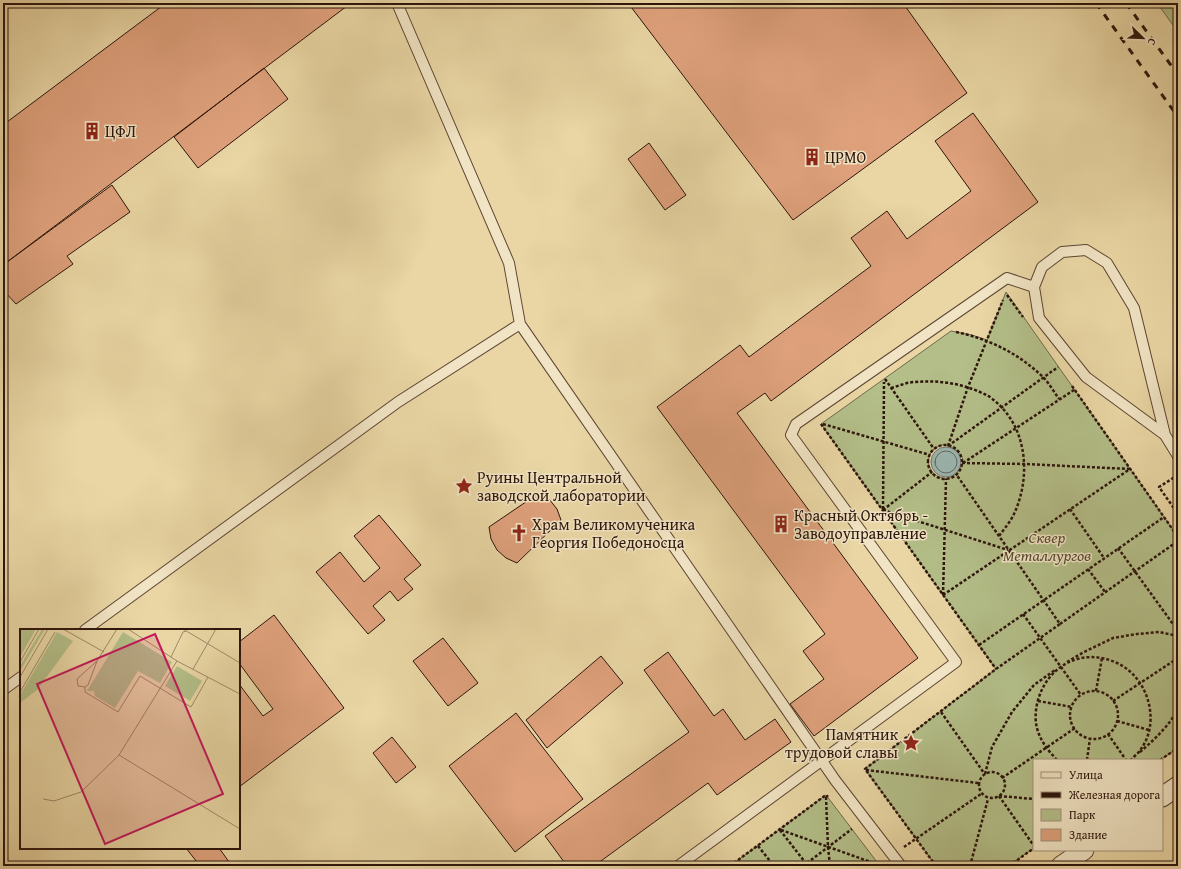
<svg xmlns="http://www.w3.org/2000/svg" width="1181" height="869" font-family="'Gentium Book Plus',serif">
<rect width="100%" height="100%" fill="#e9d6a4"/>
<filter id="stains"><feTurbulence type="fractalNoise" baseFrequency=".005" numOctaves="4"/><feColorMatrix values="0 0 0 0 .2 0 0 0 0 .09 0 0 0 0 .02 0 0 0 .5 -.17"/></filter>
<radialGradient id="worn" r=".72"><stop offset=".6" stop-color="#630" stop-opacity="0"/><stop offset="1" stop-color="#630" stop-opacity=".3"/></radialGradient>
<path fill="#b3be88" stroke="#706a4a" fill-rule="evenodd" d="M1157,3H1178V32Z
M1006,292L1178,537V748L1160,760H1034V848L1008,866H936L865,769L996,669L821,424L951,331L972,335L987,340ZM942,445C954,446 969,456 960,469C942,496 910,457 942,445Z
M826,795L880,866H730Z"/>
<path fill="#9bb7b1" stroke="#6f766f" d="M931 462a15 15 0 1 1 30 0a15 15 0 1 1-30 0Z"/>
<g fill="none" stroke-linecap="round" stroke-linejoin="round">
<path stroke="#64665e" stroke-width="1" d="M935 462a11 11 0 1 1 22 0a11 11 0 1 1-22 0Z"/>
</g>
<path fill="#dea17c" stroke="#2d150c" d="M166,3H351L3,265V125Z
M628,3H903L967,93L793,220Z
M264,68L288,99L198,168L174,137Z
M973,113L1038,202L771,401L765,393L737,413L918,658L814,736L790,704L824,679L803,651L825,634L657,407L740,345L749,357L871,266L851,238L887,211L907,239L971,191L935,141Z
M649,143L686,195L665,210L628,159Z
M112,185L130,212L67,256L73,264L16,304L3,290V265Z
M539,493L549,499L557,509L561,520L517,563L506,558L497,550L491,539L489,527Z
M379,515L421,565L404,579L413,589L398,601L390,591L373,606L385,620L368,634L316,572L340,552L364,582L380,568L354,536Z
M274,615L344,708L239,787V736L240,735L239,734V684L263,716L273,709L239,663V642Z
M443,638L478,683L448,706L413,661Z
M668,652L714,716L723,709L745,740L775,719L791,742L717,795L708,783L594,866H567L545,836L689,732L644,670Z
M601,656L623,683L547,748L526,720Z
M516,713L583,799L515,852L449,766Z
M392,737L416,767L396,783L373,753Z
M186,848H219L232,866H200Z"/>
<g fill="none" stroke-linecap="round" stroke-linejoin="round">
<g stroke="#5c4532" stroke-width="12">
<path id="lane" d="M397,3L509,263L520,324L835,780L901,866
M1165,435L1086,377L1039,318L1034,287L1042,267L1062,252L1086,250L1107,263L1134,308L1165,435L1178,456
M85,630L398,402L520,324
M3,690L21,677
M678,866L956,662L791,435L796,424L1007,278L1034,287"/>
</g>
<g stroke="#5c4532" stroke-width="21">
<path id="street" d="M1162,797L1178,786
M1061,866L1084,850"/>
</g>
<path stroke="#2d150c" stroke-width="2.5" stroke-dasharray="3 2" stroke-linecap="butt" d="M1007,295L1023,317
M956,332C989,339 1018,353 1043,377C1049,383 1054,392 1059,399
M885,379L934,449
M1072,386L1178,537
M891,388C899,386 907,382 915,382C938,380 959,383 980,392C984,394 988,395 991,398C1027,424 1032,475 1014,514C1011,521 1004,529 999,536
M821,424L996,669
M823,424L930,455
M928 462a17 17 0 1 1 34 0a17 17 0 1 1-34 0Z
M948,446L968,387L1003,300
M948,446L1058,367
M962,463L1025,464L1130,469
M963,463L1074,390
M1178,475L1159,487L1178,514
M883,509L884,382
M1070,509L1104,558
M883,510L1008,550
M883,510L932,472
M1118,548L1178,631
M1088,569L1105,592
M943,595L1130,469
M943,595L946,479
M1023,614L1081,695
M1060,624L1178,541
M979,645L1164,517
M1067,662L1084,652L1113,638L1137,634L1159,632L1178,636
M1096,691L1102,658
M1070 715a24 24 0 1 1 48 0a24 24 0 1 1-48 0Z
M1038,701L1072,707
M1113,701L1178,658
M941,712L984,773
M1117,721L1149,730
M1108,734L1126,760
M1140,752C1154,740 1169,726 1178,709
M1057,760C1040,742 1031,726 1038,700C1048,665 1083,647 1117,663C1148,677 1161,721 1141,749C1139,753 1134,756 1131,760
M1087,760L1090,738
M1160,760L1178,748
M866,770L978,783
M979 785a13 13 0 1 1 26 0a13 13 0 1 1-26 0Z
M985,774L992,747L1012,712L1034,685L1055,670
M1002,778L1075,728
M999,796L1034,846
M999,796L1034,799
M826,797L828,847L830,866
M780,830L808,866
M781,830L879,865
M758,846L774,866
M904,847L981,794
M730,866L826,795L828,797
M768,866L772,863
M803,866L852,829
M936,866L865,769L996,669L1060,624L956,474
M970,866L988,799
M1009,866L1034,848"/>
<use href="#lane" stroke="#f1e4c4" stroke-width="10"/>
<use href="#street" stroke="#f1e4c4" stroke-width="19"/>
<path stroke="#2d150c" stroke-width="3" stroke-dasharray="7 7" stroke-linecap="butt" d="M1096,3L1178,117
M1126,3L1178,75"/>
</g>
<defs>
<g id="building-bare" transform="scale(1.38)"><path d="M-4-6H4V6H1V3H-1V6H-4ZM-2.5-4.3h1.7v1.8h-1.7ZM.8-4.3h1.7v1.8H.8ZM-2.5-1h1.7V.8h-1.7ZM.8-1h1.7V.8H.8Z" fill="#8f2418" stroke="#f1e4c4" stroke-width="2.5" paint-order="stroke"/></g>
<g id="sight-bare" transform="scale(1.38)"><path d="M0-6L1.8-2.2L6-1.7L2.9 1.2L3.7 5.4L0 3.3L-3.7 5.4L-2.9 1.2L-6-1.7L-1.8-2.2Z" fill="#8f2418" stroke="#f1e4c4" stroke-width="2.5" paint-order="stroke"/></g>
<g id="church-bare" transform="scale(1.38)"><path d="M-1.2-6h2.4v3.5h3.3v2.4h-3.3V6h-2.4V-.1h-3.3v-2.4h3.3Z" fill="#8f2418" stroke="#f1e4c4" stroke-width="2.5" paint-order="stroke"/></g>
</defs>
<g fill-rule="evenodd">
<use href="#building-bare" x="92" y="131"/>
<use href="#building-bare" x="812" y="157"/>
<use href="#sight-bare" x="464" y="486"/>
<use href="#building-bare" x="781" y="524"/>
<use href="#church-bare" x="519" y="533"/>
<use href="#sight-bare" x="911" y="743"/>
</g>
<g text-anchor="middle" stroke-width="3" stroke-linejoin="round" paint-order="stroke">
<g font-size="16" fill="#2d150c" stroke="#f1e4c4" text-anchor="start">
<text x="105" y="137">ЦФЛ</text>
<text x="825" y="163">ЦРМО</text>
<text x="477" y="483">Руины Центральной<tspan x="477" dy="18">заводской лаборатории</tspan></text>
<text x="794" y="521">Красный Октябрь -<tspan x="794" dy="18">Заводоуправление</tspan></text>
<text x="532" y="530">Храм Великомученика<tspan x="532" dy="18">Георгия Победоносца</tspan></text>
<text x="898" y="740" text-anchor="end">Памятник<tspan x="898" dy="18">трудовой славы</tspan></text>
</g>
<g font-size="16" font-style="italic" fill="#554831" stroke="#f1e4c4">
<text x="1047" y="543">Сквер<tspan x="1047" dy="18">Металлургов</tspan></text>
</g>
</g>
<g transform="translate(20 629)">
<rect width="220" height="220" fill="#e9d6a4"/>
<path d="M0,0H16L0,28ZM22,0H25L0,42V37ZM37,3L53,12L17,61L0,74V66ZM103,3L152,33L140,54L118,42L95,79L75,67L74,62H67ZM157,37L182,52L170,72L145,57Z" fill="#b3be88"/>
<path fill="none" stroke="#9e8967" stroke-width="1" d="M43,0L84,23M108,0L157,32L220,65M163,0L220,34M151,28L163,3L166,2M77,32L68,56L65,58L58,57L57,50L77,32L97,0M0,33L19,0M173,40L196,0M0,48L28,0M65,58V63L98,83L120,47L171,78L188,48M0,63L35,3M99,126L220,200M23,170L34,172L61,163L99,126L157,32"/>
<path fill="#c2185b" fill-opacity="0.15" stroke="#c2185b" stroke-width="2" d="M135,5L203,165L85,215L17,55Z"/>
<rect width="220" height="220" fill="none" stroke="#2d150c" stroke-width="2"/>
</g>
<rect width="1181" height="869" fill="none" stroke="#e9d6a4" stroke-width="16"/>
<rect x="4" y="4" width="1173" height="861" fill="none" stroke="#2d150c" stroke-width="2"/>
<rect x="8" y="8" width="1165" height="853" fill="none" stroke="#2d150c"/>
<rect x="1033" y="759" width="130" height="92" fill="#f1e4c4" stroke="#a3917a"/>
<rect x="1041" y="772" width="20" height="6" fill="#f1e4c4" stroke="#a3917a"/>
<text x="1069" y="779" font-size="12" fill="#2d150c">Улица</text>
<rect x="1041" y="792" width="20" height="6" fill="#2d150c" stroke="#a3917a"/>
<text x="1069" y="799" font-size="12" fill="#2d150c">Железная дорога</text>
<rect x="1041" y="809" width="20" height="12" fill="#b3be88" stroke="#a3917a"/>
<text x="1069" y="819" font-size="12" fill="#2d150c">Парк</text>
<rect x="1041" y="829" width="20" height="12" fill="#dea17c" stroke="#a3917a"/>
<text x="1069" y="839" font-size="12" fill="#2d150c">Здание</text>
<g transform="translate(1143 38) rotate(113)" stroke="#f1e4c4" stroke-width="3" paint-order="stroke">
<path d="M0-3L7 15L0 10L-7 15Z" fill="#2d150c"/>
<text y="-6" font-size="11" font-weight="bold" text-anchor="middle" fill="#2d150c">С</text>
</g>
<rect width="100%" height="100%" filter="url(#stains)"/>
<rect width="100%" height="100%" fill="url(#worn)"/>
</svg>
